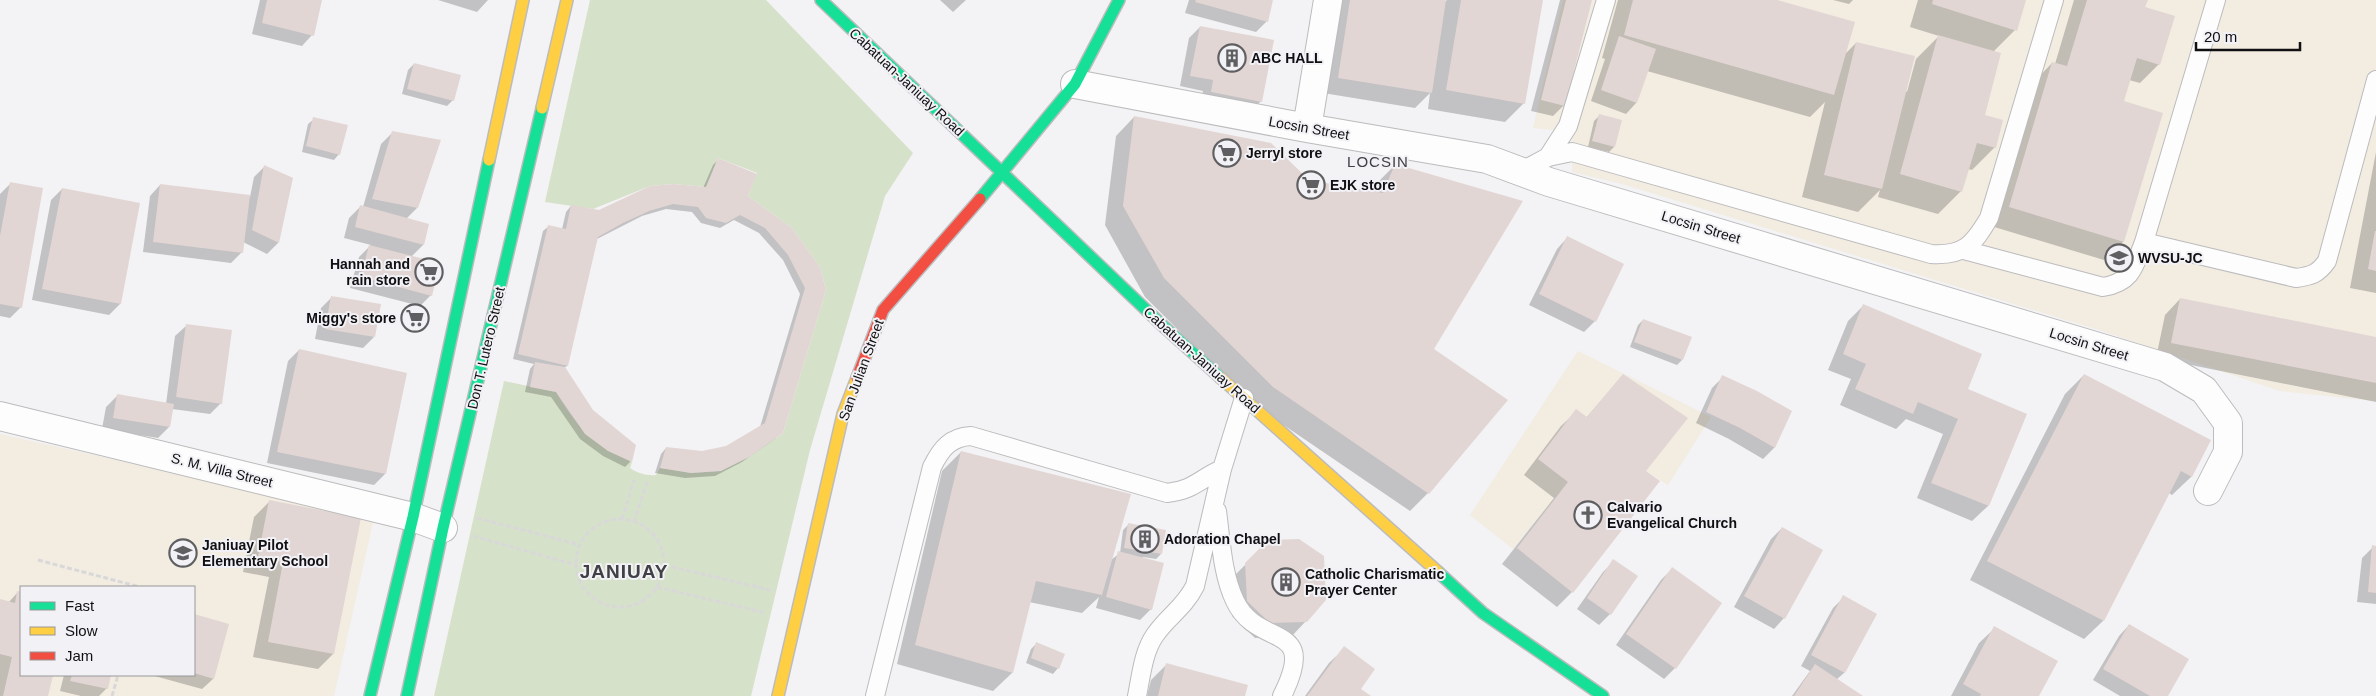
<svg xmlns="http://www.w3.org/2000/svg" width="2376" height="696" font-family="Arial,sans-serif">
<rect width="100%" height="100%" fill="#f3f2f4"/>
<path fill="#f2ece1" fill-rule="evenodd" d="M1563,0H2376V401L2280,391L2102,331L1622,184L1572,172V132L1533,128Z
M1578,351L1711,417L1668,485L1646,471L1568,482L1513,549L1470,515Z
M0,434L374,518L334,696H0ZM21,587H194V675H21Z"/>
<path fill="#d6e1ca" d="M590,0H766L913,153L885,196L810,450L751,696H434L504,381L556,392C578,429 593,443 632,462L630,468C637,473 647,476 656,475L660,468L691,473L721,471L749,457L783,433L826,290L820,267L792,228L748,196L757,173L718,158L706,187L674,184L650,186L593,209L545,202Z"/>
<path fill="#0003" d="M260,0H321L312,35L302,46L252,34Z
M438,0H488L477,12Z
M940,0H966L953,12Z
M1189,0H1272L1267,21L1256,32L1185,13Z
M1338,0H1445V2L1447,0H1542L1524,103L1505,122L1428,109L1430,93L1415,108L1323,93Z
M1560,0H1591L1564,105L1553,116L1531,111Z
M1618,0H1773L1843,56L1856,43L1907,92L1916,59L1939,36L1910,27L1918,0H2025L2015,30L1993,52L1984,116L1995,147L1972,170L1968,169L1961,191L1938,214L1878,197L1880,190L1858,212L1802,197L1825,102L1810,117L1647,71L1636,103L1626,114L1591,101L1605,59L1602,58Z
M1833,0H1853L1849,4Z
M2074,0H2146L2144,8L2159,64L2140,83L2129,80L2123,102V242L2104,260L1991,226L2034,82L2052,63L2055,64Z
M1200,27L1261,101L1250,112L1201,103L1203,91L1180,86L1189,38Z
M414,64L453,100L447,106L402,94L408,70Z
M1599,116L1614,147L1609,152L1588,147L1594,121Z
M1134,117L1308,181L1373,192L1376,184L1395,165L1433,350L1428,493L1410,511L1254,405L1145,297L1105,225L1116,136Z
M314,119L339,154L334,160L302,152L308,124Z
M392,133L417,208L406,219L428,225L423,245L411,257L431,295L420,306L350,288L359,257L371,245L344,238L349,218L360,207H363L381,144Z
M2376,152V293L2350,288Z
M718,160L747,196L819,267L776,438L742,462L715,476L685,478L655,473L661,454L666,448L702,452L726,447L760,427L800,294L783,260L759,233L734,220L720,228L701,223L692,212L666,209L642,216L597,239L567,366L564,368L592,411L635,445L630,462L625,467L603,456L580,439L551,397L525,392L530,369L534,364L513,359L543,231L549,226L562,229L566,212L571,206L599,211L703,188L713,165Z
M265,166L292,178L278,243L267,254L243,242L242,252L231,263L143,252L150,196L160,185L250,197L254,177Z
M11,183L21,307L10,318L0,316V194Z
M62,189L138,204L120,304L109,315L32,300L51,200Z
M1567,238L1595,321L1584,332L1529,305L1557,249Z
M332,297L374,337L363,348L315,339L321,308Z
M2180,299L2376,339V402L2156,358L2165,315Z
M1864,305L1966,389L2025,414L1988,506L1972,521L1917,498L1943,434L1906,419L1896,429L1840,405L1851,379L1828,370L1848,321Z
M1643,320L1682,360L1677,365L1630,347L1638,325Z
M186,326L221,403L210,414L172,409L169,427L158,438L102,429L106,407L117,396L166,404L175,336Z
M299,350L405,374L385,474L374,485L267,463L288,361Z
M1623,375L1644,471L1572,592L1557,607L1502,564L1554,498L1524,475L1561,426L1577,411L1586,418Z
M2084,375L2210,441L2191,477L2172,495L2169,493L2103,621L2084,639L1970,580L2065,394Z
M1723,377L1790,412L1774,448L1763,459L1729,439L1696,423L1712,388Z
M961,452L1111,560L1120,553L1123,530L1129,524L1161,554L1156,559L1143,557L1142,559L1151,609L1140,620L1096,608L1099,597L1082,613L1029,602L1012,673L993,691L897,664L942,471Z
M269,502L359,519L333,654L318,669L253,657L269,577L243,572L254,517Z
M1782,528L1784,618L1774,629L1734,607L1771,539Z
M1268,542L1306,621L1291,637L1255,638L1232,616L1230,580Z
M2373,547H2376V604L2357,602L2362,558Z
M1614,561L1637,577L1610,614L1599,625L1577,609L1603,572Z
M1672,569L1675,668L1664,679L1616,645L1661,580Z
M18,592L21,593V675H52L47,696H0V601L8,603Z
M1844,597L1876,614L1844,673L1836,680L1861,696H1792L1810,671L1801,666L1833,608Z
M194,615L228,625L213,679L202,689L151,675H194Z
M2129,625L2166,696H2120L2093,680L2119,636Z
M1995,628L2038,696H1951L1979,643Z
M1036,644L1058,668L1053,674L1026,663L1031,649Z
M1345,648L1359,689L1368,696H1305L1329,663Z
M1166,665L1244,696H1147L1151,680Z
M64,675H110L107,688L99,696H81L60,691Z"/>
<path fill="#e2d6d4" d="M267,0H322L314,36L262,23Z
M1196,0H1273L1268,22L1195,2Z
M1350,0H1446L1432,93L1338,78Z
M1461,0H1543L1525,104L1446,90Z
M1566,0H1592L1565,106L1541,100Z
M1633,0H1777L1855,22L1834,95L1624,35Z
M1933,0H2026L2017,31L1932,4Z
M2087,0H2148L2145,7L2175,16L2160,65L2137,58L2124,101L2163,113L2124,242L2009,207L2052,62L2067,66Z
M1200,26L1274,40L1262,102L1211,92L1213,80L1190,76Z
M1938,35L2001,53L1985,115L2003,120L1996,148L1977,143L1962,192L1900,174Z
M1619,36L1656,49L1637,103L1601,90Z
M1856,42L1915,56L1882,189L1824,175Z
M414,63L461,75L454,101L407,89Z
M1599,114L1622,120L1615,147L1592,141Z
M1134,116L1271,143L1309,180L1383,193L1395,164L1523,201L1434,349L1508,400L1429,494L1273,387L1164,278L1123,206Z
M313,117L348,125L340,155L306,146Z
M392,131L441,140L418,208L372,199Z
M718,158L757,174L748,196L792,228L820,267L826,290L783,433L749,457L721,471L691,473L660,468L666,447L702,451L726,446L765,423L805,288L788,255L765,228L740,215L726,223L706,218L698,207L673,204L649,211L623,223L598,237L568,366L518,354L548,225L566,229L571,205L599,210L650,186L674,184L706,187Z
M264,165L293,178L279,243L252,230Z
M10,182L43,188L22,308L0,304V236Z
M160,184L250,195L243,253L153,242Z
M62,188L140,203L121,304L42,289Z
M360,205L429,224L424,245L355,227Z
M2375,231H2376V271L2368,269Z
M1567,236L1624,264L1596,322L1539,294Z
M369,245L440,263L432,296L361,277Z
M331,296L381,304L375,337L325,329Z
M2180,298L2376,337V383L2171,343Z
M1863,304L1982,354L1968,389L2027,414L1989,506L1931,483L1958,419L1918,402L1913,414L1855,389L1866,364L1843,354Z
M1643,319L1692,337L1683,360L1634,342Z
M186,324L232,330L222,404L176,397Z
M299,349L407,373L386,474L277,452Z
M535,362L565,367L593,410L636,445L632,462L608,451L585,434L556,392L530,387Z
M1623,374L1688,418L1646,471L1660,481L1573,593L1517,548L1568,482L1538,459L1576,409L1587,417Z
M2084,374L2211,440L2192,477L2181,471L2104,621L1987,561Z
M1722,375L1757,391L1792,411L1775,448L1740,428L1706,412Z
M117,394L174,404L170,427L113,418Z
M961,451L1131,494L1102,595L1036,581L1013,673L915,645Z
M269,500L361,518L334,654L268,642L283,562L258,557Z
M1128,523L1166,530L1162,554L1124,548Z
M1782,527L1823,550L1785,619L1744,596Z
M1299,539L1324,556L1326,600L1307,622L1270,623L1247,601L1245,563L1268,540Z
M2372,545L2376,546V593L2368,592Z
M1118,551L1164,563L1152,610L1106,597Z
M1613,559L1638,576L1611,615L1587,598Z
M1672,567L1722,603L1676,669L1626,634Z
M17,591L21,592V675H53L48,696H3L12,657L0,654V599L15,603Z
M1843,595L1877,614L1845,673L1811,655Z
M194,614L229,624L214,679L194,673Z
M2129,624L2189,659L2168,696H2150L2103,669Z
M1994,626L2058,661L2039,696H1980L1981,694L1963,684Z
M1036,642L1065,654L1059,669L1031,658Z
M1344,646L1375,669L1361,689L1371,696H1307Z
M1166,663L1248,685L1245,696H1158Z
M1815,664L1863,696H1794Z
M72,675H111L108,689L70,681Z"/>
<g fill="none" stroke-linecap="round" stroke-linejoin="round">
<g stroke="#bcbbbd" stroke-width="20">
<path id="lane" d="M1548,157L1568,126L1606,0
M1522,171L1548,157L1572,152L1931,254C1964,256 1973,245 1989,218L2054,0
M2144,242L2216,0
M1964,250L2103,287C2132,282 2134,267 2144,242L2296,278C2311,276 2318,274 2327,261L2376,80
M1217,511C1221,540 1222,574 1235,601C1258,650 1320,620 1282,696
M875,696L932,467C941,449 950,437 971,436L1167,493C1194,490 1199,479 1222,469
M1137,696C1141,677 1143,652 1155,635C1168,616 1184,608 1195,586L1222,469L1244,398"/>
</g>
<g stroke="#bcbbbd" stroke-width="30">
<path id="street" d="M1075,84L1307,128L1487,159L1549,182L2165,367L2204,390L2228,423V452L2208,491
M1307,128L1328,0
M0,416L413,517L443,528"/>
</g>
<g stroke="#bcbbbd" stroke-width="14">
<path id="fast" d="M821,0L1161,324L1221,378
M980,199L1075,84L1119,0
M1438,572L1483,613L1603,696
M370,696L413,517L489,160
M407,696L443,528L542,108"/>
</g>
<g stroke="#bcbbbd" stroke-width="14">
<path id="slow" d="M542,108L567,0
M489,160L523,0
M1221,378L1438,572
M778,696L843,414L857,378"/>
</g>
<g stroke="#bcbbbd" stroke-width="14">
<path id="jam" d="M857,378L883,310L980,199"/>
</g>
<path stroke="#d9d8d9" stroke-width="3" stroke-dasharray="5 2.5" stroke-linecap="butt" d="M477,518L580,545
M622,519L634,480
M576 563a44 44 0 1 1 88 0a44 44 0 1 1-88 0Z
M634,522L647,482
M473,536L576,565
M38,560L140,587
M664,565L770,590
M657,587L766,613
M112,696L118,675"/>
<use href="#lane" stroke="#fdfdfd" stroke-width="18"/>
<use href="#street" stroke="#fdfdfd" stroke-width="28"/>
<use href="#fast" stroke="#16e098" stroke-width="11"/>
<use href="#slow" stroke="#ffcf43" stroke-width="11"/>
<use href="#jam" stroke="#f24e42" stroke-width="11"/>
</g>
<defs>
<g id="building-ring" transform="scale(1.4375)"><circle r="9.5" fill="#f2f1f5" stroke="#5f5e60" stroke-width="1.5"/><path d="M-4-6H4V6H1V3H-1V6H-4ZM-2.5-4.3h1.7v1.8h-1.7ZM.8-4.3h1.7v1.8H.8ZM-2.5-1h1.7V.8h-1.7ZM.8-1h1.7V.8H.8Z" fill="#5f5e60"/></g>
<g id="supermarket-ring" transform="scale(1.4375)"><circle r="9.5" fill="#f2f1f5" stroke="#5f5e60" stroke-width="1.5"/><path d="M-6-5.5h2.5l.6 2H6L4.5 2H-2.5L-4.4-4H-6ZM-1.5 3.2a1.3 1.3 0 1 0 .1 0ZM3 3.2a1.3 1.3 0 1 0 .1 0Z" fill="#5f5e60"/></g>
<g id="university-ring" transform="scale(1.4375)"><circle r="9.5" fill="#f2f1f5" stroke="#5f5e60" stroke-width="1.5"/><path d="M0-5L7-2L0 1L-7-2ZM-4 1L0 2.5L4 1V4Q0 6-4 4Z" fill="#5f5e60"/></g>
<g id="church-ring" transform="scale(1.4375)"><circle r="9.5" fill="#f2f1f5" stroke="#5f5e60" stroke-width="1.5"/><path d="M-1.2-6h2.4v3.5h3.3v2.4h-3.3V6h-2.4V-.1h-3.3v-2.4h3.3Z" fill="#5f5e60"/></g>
<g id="school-ring" transform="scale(1.4375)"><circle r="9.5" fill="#f2f1f5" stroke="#5f5e60" stroke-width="1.5"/><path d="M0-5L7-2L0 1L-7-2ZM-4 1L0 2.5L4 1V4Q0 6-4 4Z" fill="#5f5e60"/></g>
</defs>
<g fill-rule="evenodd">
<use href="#building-ring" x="1232" y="58"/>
<use href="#supermarket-ring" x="1227" y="153"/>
<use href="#supermarket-ring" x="1311" y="185"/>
<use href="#university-ring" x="2119" y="258"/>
<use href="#supermarket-ring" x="429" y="272"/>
<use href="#supermarket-ring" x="415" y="318"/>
<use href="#church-ring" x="1588" y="515"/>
<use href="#building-ring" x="1145" y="539"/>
<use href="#school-ring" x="183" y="553"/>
<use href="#building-ring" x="1286" y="582"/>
</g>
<g text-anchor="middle" stroke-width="4" stroke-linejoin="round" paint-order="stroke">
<g font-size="14" font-weight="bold" fill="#100f11" stroke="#f2f1f5" text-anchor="start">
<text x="1251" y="63">ABC HALL</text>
<text x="1246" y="158">Jerryl store</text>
<text x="1330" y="190">EJK store</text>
<text x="2138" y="263">WVSU-JC</text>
<text x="410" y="269" text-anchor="end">Hannah and<tspan x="410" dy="16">rain store</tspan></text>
<text x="396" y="323" text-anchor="end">Miggy's store</text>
<text x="1607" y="512">Calvario<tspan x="1607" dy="16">Evangelical Church</tspan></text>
<text x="1164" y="544">Adoration Chapel</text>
<text x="202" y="550">Janiuay Pilot<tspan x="202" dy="16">Elementary School</tspan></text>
<text x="1305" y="579">Catholic Charismatic<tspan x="1305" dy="16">Prayer Center</tspan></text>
</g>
<g font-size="14" fill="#100f11" stroke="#f2f1f5">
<text transform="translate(907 82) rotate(43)" y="5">Cabatuan-Janiuay Road</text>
<text transform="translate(1309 128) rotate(10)" y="5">Locsin Street</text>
<text transform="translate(1701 227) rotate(17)" y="5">Locsin Street</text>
<text transform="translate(2089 344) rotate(17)" y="5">Locsin Street</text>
<text transform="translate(486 348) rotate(-77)" y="5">Don T. Lutero Street</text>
<text transform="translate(1202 360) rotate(42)" y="5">Cabatuan-Janiuay Road</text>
<text transform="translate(861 370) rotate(-70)" y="5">San Julian Street</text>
<text transform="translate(222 470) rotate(14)" y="5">S. M. Villa Street</text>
</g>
<g font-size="15" letter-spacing="1" fill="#414044" stroke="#f2f1f5">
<text x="1378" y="167">LOCSIN</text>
</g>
<g font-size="19" font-weight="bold" letter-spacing="1" fill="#414044" stroke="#f2f1f5">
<text x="624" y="578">JANIUAY</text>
</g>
</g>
<rect x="20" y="586" width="175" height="90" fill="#f2f1f5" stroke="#98979a"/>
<rect x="30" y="602" width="25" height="8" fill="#16e098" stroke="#98979a"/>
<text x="65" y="611" font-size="15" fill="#100f11">Fast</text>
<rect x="30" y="627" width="25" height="8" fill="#ffcf43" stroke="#98979a"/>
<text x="65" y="636" font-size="15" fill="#100f11">Slow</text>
<rect x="30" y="652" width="25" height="8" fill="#f24e42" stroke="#98979a"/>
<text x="65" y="661" font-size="15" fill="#100f11">Jam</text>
<path d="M2196 42v8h104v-8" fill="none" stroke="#100f11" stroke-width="2.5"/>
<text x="2204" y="42" font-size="15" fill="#100f11" stroke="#f2f1f5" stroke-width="4" paint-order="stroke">20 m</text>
</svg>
